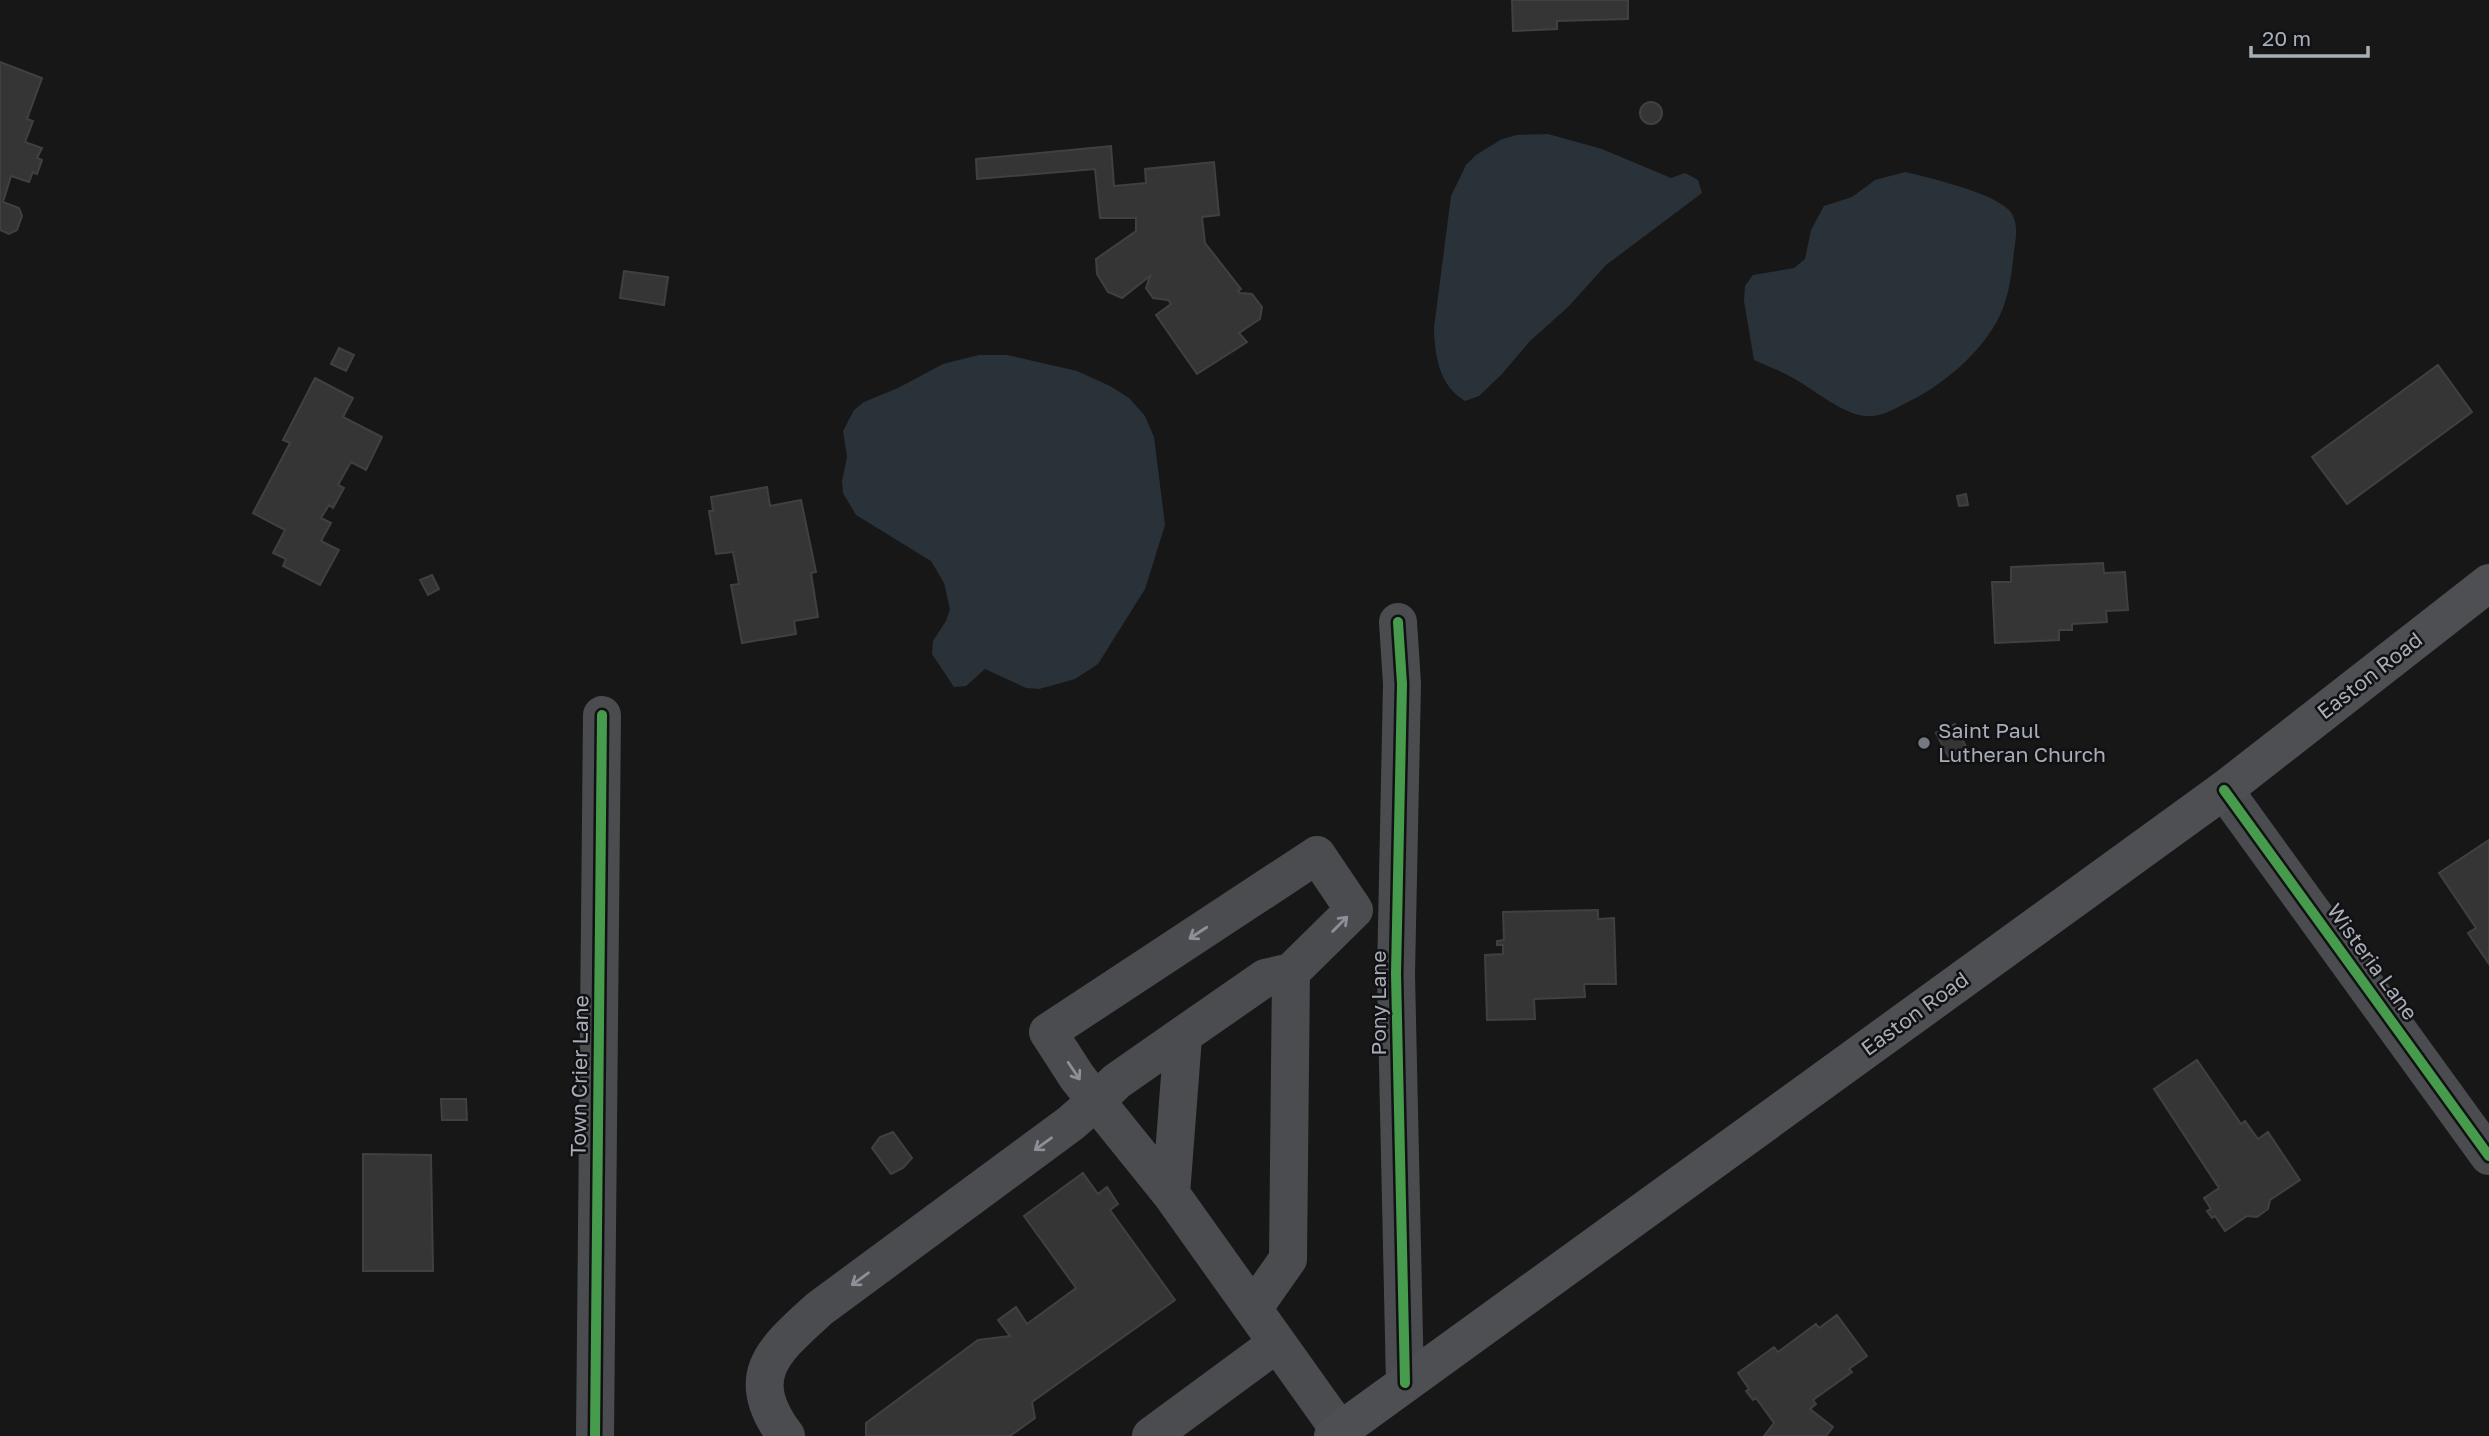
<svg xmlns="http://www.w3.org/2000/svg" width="2489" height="1436" font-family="'Golos Text',sans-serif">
<rect width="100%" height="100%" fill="#171717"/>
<path fill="#2a3239" d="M1548,134L1602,149L1671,178L1685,173L1698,180L1702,193L1606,265L1568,307L1530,341L1501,375L1479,396L1465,401C1439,385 1435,357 1434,328L1451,196L1466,165L1476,155L1502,139L1517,135Z
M1905,172C1930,178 1991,192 2009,210C2019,221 2016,238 2014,251C2012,271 2010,289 2003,308C1988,347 1947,382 1912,400C1897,407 1884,417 1867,416C1845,416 1813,389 1793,378C1781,371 1767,366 1754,360L1744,301L1745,286L1753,275L1794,268L1805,259L1811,230L1824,206L1852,197L1875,180Z
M979,355H1007L1077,371L1110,386L1129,398L1145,416L1154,437L1165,525L1145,589L1098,664L1075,679L1039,689L1026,688L985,669L966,686L954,687L932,654L933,641L946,621L950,609L944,583L931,561L856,515L843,493L842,481L847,457L843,431L854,410L864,402L898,388L943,364Z"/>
<path fill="#353536" stroke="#3f4043" stroke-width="2" d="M1512,0H1628V19L1557,21V29L1513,31Z
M0,62L42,78L27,119L33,121L25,142L42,148L37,158L42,160L37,174L33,172L29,182L11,176L3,202L19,208L22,216L17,230L9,234L0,230Z
M1640 113a11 11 0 1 1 22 0a11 11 0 1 1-22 0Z
M1111,146L1114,186L1146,183L1145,169L1214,162L1219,215L1202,217L1205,243L1241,289L1238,291L1240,293L1252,294L1262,307L1260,319L1239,333L1247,342L1197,374L1156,315L1171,304L1168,300L1153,298L1146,288L1150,276L1122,298L1108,292L1097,274L1096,259L1136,231V218H1100L1095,169L977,179L976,159Z
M624,271L668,277L664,305L620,298Z
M339,348L354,355L346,371L331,364Z
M2438,365L2472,412L2347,504L2312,457Z
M315,378L353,398L343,417L382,437L366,470L351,462L338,485L344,488L333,508L329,505L321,518L331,523L321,541L339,550L320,585L283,566L286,559L273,553L285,530L253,513L290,443L283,440Z
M767,487L770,506L801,500L816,572L811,573L818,617L794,621L796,634L742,643L731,585L739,584L733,552L716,554L709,511H713L711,497Z
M1966,494L1968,505L1959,506L1957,496Z
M2103,563L2104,573L2125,572L2128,610L2106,611L2107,622L2072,624V630H2059V640L1995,643L1992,582H2011V567Z
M432,575L439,589L428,595L420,580Z
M1955,724L1968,751L1950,760L1936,733Z
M2489,840V964L2468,933L2476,928L2439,873Z
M1598,910V919L1614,918L1616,984H1584L1585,997L1534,999L1535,1019L1487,1020L1485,955L1503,954V945H1497V941L1504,940L1503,912Z
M2197,1060L2241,1124L2245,1121L2258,1139L2268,1132L2300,1180L2270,1200L2268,1209L2257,1217L2247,1216L2225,1231L2215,1216L2212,1218L2207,1211L2211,1209L2204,1198L2219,1188L2154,1089Z
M441,1099H466L467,1120H442Z
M893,1132L912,1158L903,1168L891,1174L872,1148L880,1137Z
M363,1154L431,1155L433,1271H363Z
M1083,1173L1098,1194L1107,1187L1118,1204L1110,1210L1175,1300L1032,1402L1035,1418L1010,1436H866V1423L978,1340L1010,1336L998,1320L1016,1307L1027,1324L1076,1288L1024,1216Z
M1837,1315L1867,1356L1849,1369L1852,1372L1813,1400L1816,1404L1810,1409L1833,1427L1826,1436H1764L1774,1423L1756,1398L1753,1400L1746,1391L1749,1389L1738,1373L1774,1347L1778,1352L1816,1324L1819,1328Z"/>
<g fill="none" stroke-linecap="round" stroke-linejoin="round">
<path stroke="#4b4c50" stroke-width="38" d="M1398,622L1402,684L1396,974L1405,1383
M2224,790L2489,1156
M1171,1194L1183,1037
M1253,1309L1171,1194L1096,1101L1117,1081L1265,978L1291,972L1288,1259L1253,1309L1340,1431
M595,1436L602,715
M786,1436C741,1376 774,1350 819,1309L1071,1123L1096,1101L1077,1077L1048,1032L1317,855L1354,910L1291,972
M1151,1436L1276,1344"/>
<path stroke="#4d4f52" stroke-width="38" d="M1333,1436L2224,790L2489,583"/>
<g stroke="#111113" stroke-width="15">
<path id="cycleway" d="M1398,622L1402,684L1396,974L1405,1383
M2224,790L2489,1156
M595,1436L602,715"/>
</g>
<use href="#cycleway" stroke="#469c4c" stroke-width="10"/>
</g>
<defs><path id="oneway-shaft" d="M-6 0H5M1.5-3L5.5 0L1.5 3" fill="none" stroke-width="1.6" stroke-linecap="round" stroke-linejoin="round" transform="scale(1.75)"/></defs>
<g stroke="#8c9099">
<use href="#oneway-shaft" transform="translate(1340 924) rotate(-45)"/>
<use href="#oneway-shaft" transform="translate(1198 933) rotate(147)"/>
<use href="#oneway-shaft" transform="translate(1074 1071) rotate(56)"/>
<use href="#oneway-shaft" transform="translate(1043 1144) rotate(144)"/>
<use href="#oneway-shaft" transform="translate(860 1279) rotate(144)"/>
</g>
<circle fill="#757880" stroke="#111113" stroke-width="2.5" cx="1924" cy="743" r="7"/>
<g text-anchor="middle" stroke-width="5" stroke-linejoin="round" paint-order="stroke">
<g font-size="21" fill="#a8adb8" stroke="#111113">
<text transform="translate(2370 676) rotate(-38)" y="7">Easton Road</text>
<text transform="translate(2372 962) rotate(54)" y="7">Wisteria Lane</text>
<text transform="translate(1379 1003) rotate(-90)" y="7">Pony Lane</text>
<text transform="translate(1915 1014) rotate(-36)" y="7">Easton Road</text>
<text transform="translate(580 1076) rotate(-89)" y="7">Town Crier Lane</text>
</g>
<g font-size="21" fill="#a8adb8" stroke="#111113" text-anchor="start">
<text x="1938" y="738">Saint Paul<tspan x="1938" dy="24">Lutheran Church</tspan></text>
</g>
</g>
<path d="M2251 46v10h117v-10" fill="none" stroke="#a8adb8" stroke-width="3.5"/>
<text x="2262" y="46" font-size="21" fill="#a8adb8" stroke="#111113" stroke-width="5" paint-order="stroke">20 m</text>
</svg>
